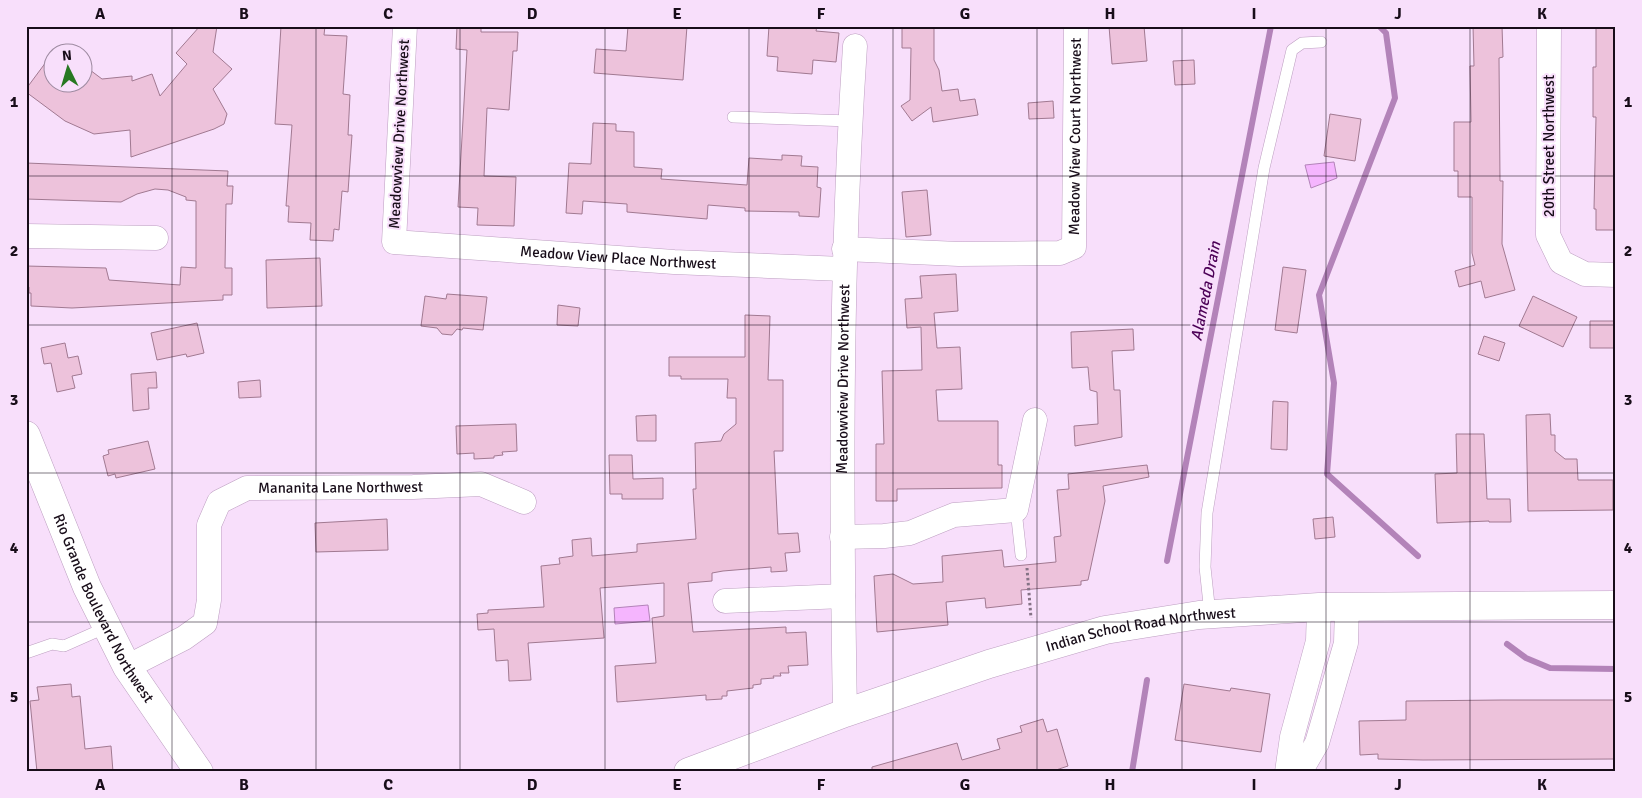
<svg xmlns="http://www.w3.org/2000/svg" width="1642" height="798" font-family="Signika,sans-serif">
<rect width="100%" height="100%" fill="#f8dffb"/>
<path fill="#f5b5fe" stroke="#b383b9" d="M1334,162L1337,178L1311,188L1305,165Z
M648,605L650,621L615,624L614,608Z"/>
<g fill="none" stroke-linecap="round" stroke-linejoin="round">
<path stroke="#b383b9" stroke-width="6" d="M1379,26L1386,33L1395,98L1319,295L1334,383L1327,474L1418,556
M1167,561L1271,26
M1507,644L1526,658L1550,668L1616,669
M1132,772L1147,680"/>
</g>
<path fill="#edc2db" stroke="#a17991" d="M200,26H217L213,52L232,69L213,89L227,114L224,124L214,129L131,157L130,130L94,134L65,121L26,92V89L52,54V82H82V64L102,79L132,76V81L152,74L160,96L187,64L176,53Z
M281,26H325L324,35L347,36L343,94L350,95L348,135H352L348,192L342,191L339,230L334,229L333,241L310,240L311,223L288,222L289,206H286L292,125L275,124Z
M457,26H481V32H518L517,51H513L509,110L487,108L484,176L516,177L514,226L477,225L478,208L458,207L467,50L456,49Z
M628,26H687L683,80L594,73L596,49L626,51Z
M769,26H817L816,31L839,33L836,62L813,60L812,74L777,71L778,57L767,56Z
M902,26H934V60L939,70L942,91L958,89L960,101L975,99L978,115L933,122L931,107L912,121L901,106L910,100L911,48H902Z
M1109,26H1144L1147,61L1112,64Z
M1473,26H1502L1503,57L1499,58L1500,181H1503L1502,244L1515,290L1485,298L1481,281L1459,287L1455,271L1475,265L1472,253V197H1458V171H1454V122H1471L1470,66H1474Z
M1596,26H1616V230H1596V209H1594L1596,117H1593V67H1596Z
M1194,60L1195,84L1175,85L1173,61Z
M1053,101L1054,118L1029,119L1028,103Z
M1330,114L1361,119L1355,161L1324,156Z
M593,123L616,124V131L634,132V167L662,169L661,179L747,185L749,158L782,160V155L802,156L801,166L818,167L817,187L821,188L819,217L799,216V212L745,211V208L708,205L707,219L627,212V204L583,201L582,214L566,213L569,163L591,164Z
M26,163L228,171L227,186H233L232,204H226L225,268H232V295H223V300L72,308L31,306V293H29V287H26V266L106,268L109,280L180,285L181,267L196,268V201L186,200V197L168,190L155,189L137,194L121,202L26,199Z
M927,190L931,235L906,237L902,192Z
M320,258L322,306L267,308L266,260Z
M1283,267L1306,270L1297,333L1275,330Z
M956,274L958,311L934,313L937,348L960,347L962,389L936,390L938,421H998V465H1002V488L897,489V501H876V444H884L882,371L922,370L921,327L907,328L905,299L922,298L920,276Z
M447,294L487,297L483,330L463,328L462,330L457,329L452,335L442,334L437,328L421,326L425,296L446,299Z
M1533,296L1577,317L1563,347L1519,326Z
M558,305L580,308L578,326L557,325Z
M745,315L770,316L768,380H783V451H774L778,534L798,533L800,552L785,553L787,571L771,572V567L723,571L712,573V581L688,583L693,632L786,627V633L806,632L808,665L788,666L789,673H780L781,676H773L774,678L761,679V684L753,685V688L727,691V696H722V699L706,700V695L617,702L615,666L656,663L652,618L664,616V583L600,588L604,638L528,643L531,680L509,681L508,660L496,661L494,629L478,630L477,614L488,613V610L544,607L541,566L560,564L559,558L573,556L572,540L591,538L592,556L637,552V544L696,539L693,489H696L695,443L721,441L724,434L736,424V398H727L728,379H681V376H669V357H745Z
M1590,321H1616V348H1590Z
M197,323L204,353L187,357L186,354L157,360L151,333Z
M1133,329L1134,350L1112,351L1114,390H1120L1122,437L1075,446L1074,426L1098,424L1097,392L1090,390L1088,367L1072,368L1071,332Z
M1484,336L1505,343L1499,361L1478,354Z
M65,343L68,358L78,356L82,374L72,376L75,388L57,392L51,363L44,364L41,348Z
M156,372L157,388H148L149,409L133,411L131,374Z
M260,380L261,397L239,398L238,382Z
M1273,401L1288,402L1287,450L1271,449Z
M1550,414L1551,435H1555V451L1565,459H1577L1578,480H1613V510L1528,511L1526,415Z
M656,415V441H637L636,416Z
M516,424L517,451L502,452L503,455L494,456V458L474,459V453L457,454L456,426Z
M1456,434H1484L1487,499H1510L1511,522H1489V521L1437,523L1435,474L1457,473Z
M148,441L155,469L116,478L115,474L108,476L103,456L109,454L108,450Z
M609,455H632L633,479L663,478V499H622V494H610Z
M1147,465L1149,477L1103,486L1105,501L1088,580L1081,581V585L1021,590L1022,604L986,608L985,598L946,602L948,625L877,632L874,576L893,574L913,584L943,582L942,556L1002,550L1004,567L1056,562L1054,537L1061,536L1057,490L1069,489L1068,474Z
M1333,517L1335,537L1315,539L1313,519Z
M387,519L388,550L316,552L315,523Z
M71,684L72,697L80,696L85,749L111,746L113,772H37L30,701L39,700L37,687Z
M1184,684L1230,691L1231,688L1270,694L1261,752L1175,740Z
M1501,700H1616V759L1423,760L1378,759V754L1360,755L1359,721L1406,720V701Z
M1043,719L1047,732L1057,729L1068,766L1050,772H872V767L957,743L962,760L1000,749L997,739L1022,732L1020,726Z"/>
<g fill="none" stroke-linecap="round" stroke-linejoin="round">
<g stroke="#bd9fc1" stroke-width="12">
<path id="lane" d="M733,117L850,121
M1016,510L1021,555
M1210,614L1205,567L1207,513L1264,168L1292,50L1302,43L1321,42
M26,653L52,644L64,646L107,627"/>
</g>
<g stroke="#bd9fc1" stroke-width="25">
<g id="street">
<path id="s1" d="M405,26L394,242L674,262L843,269"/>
<path d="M1549,26L1548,235L1561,262L1585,274L1616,275"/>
<path d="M26,236L156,238"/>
<path id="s2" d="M844,249L959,254L1060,253L1074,247L1076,26"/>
<path d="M842,537L884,536L910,533L954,515L1016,510L1035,420"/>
<path d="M725,601L843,596"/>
<path id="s3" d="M127,667L184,638L205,623L209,600V525L219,502L247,488L413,487L481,484L524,502"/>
<path id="s4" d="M845,713C841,491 840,269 855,46"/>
<path d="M1287,772L1292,737L1318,641L1319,607"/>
<path d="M1300,772L1317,743L1346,643L1347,606"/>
</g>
</g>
<g stroke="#bd9fc1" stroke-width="29">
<g id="secondary">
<path id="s5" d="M26,435L87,587L127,667L199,772"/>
<path id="s6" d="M688,772L845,713L989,664L1105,630L1199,615L1319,607L1616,605"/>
</g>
</g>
<path stroke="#857386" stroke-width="3" stroke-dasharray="2.5 2.5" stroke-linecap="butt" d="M1027,568L1031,618"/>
<use href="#lane" stroke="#fff" stroke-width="11"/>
<use href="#street" stroke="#fff" stroke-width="24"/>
<use href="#secondary" stroke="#fff" stroke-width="28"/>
</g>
<path fill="none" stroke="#180d19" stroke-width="1" stroke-opacity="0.55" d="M172,26V772M316,26V772M460,26V772M605,26V772M749,26V772M893,26V772M1037,26V772M1182,26V772M1326,26V772M1470,26V772M26,176H1616M26,325H1616M26,473H1616M26,622H1616"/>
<g text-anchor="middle" stroke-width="4" stroke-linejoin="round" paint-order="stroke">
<g font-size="15" fill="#180d19" stroke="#f8dffb">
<text transform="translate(399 134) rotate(-87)" y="5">Meadowview Drive Northwest</text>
<text dy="5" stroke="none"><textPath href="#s2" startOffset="342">Meadow View Court Northwest</textPath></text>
<text transform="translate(1549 146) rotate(-90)" y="5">20th Street Northwest</text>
<text dy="5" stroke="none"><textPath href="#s1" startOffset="441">Meadow View Place Northwest</textPath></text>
<text dy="5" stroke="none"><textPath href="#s4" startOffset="334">Meadowview Drive Northwest</textPath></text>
<text dy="5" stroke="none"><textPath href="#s3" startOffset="338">Mananita Lane Northwest</textPath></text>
<text dy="5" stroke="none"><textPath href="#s5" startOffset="190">Rio Grande Boulevard Northwest</textPath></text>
<text dy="5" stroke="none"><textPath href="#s6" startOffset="476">Indian School Road Northwest</textPath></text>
</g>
<g font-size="16" font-style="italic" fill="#4c0056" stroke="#f8dffb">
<text transform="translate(1205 291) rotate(-79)" y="6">Alameda Drain</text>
</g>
</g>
<rect width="1642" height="798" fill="none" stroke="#f8dffb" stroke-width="55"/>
<g transform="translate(68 68) rotate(355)"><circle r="24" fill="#f8dffb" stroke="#9e8ba1"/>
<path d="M0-4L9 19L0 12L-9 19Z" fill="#277822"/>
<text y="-8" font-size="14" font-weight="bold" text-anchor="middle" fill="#180d19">N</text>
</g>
<rect x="28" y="28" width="1586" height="742" fill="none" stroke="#180d19" stroke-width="2"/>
<g font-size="16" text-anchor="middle" font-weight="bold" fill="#180d19">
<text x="100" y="19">A</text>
<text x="244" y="19">B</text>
<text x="388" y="19">C</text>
<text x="532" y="19">D</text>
<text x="677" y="19">E</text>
<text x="821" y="19">F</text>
<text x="965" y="19">G</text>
<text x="1110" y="19">H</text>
<text x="1254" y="19">I</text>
<text x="1398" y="19">J</text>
<text x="1542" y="19">K</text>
<text x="14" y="107">1</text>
<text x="1628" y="107">1</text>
<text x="14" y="256">2</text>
<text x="1628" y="256">2</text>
<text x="14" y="405">3</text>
<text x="1628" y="405">3</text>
<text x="14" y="553">4</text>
<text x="1628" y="553">4</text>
<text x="14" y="702">5</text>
<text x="1628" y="702">5</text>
<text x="100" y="790">A</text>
<text x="244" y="790">B</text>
<text x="388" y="790">C</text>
<text x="532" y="790">D</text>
<text x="677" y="790">E</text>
<text x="821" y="790">F</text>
<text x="965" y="790">G</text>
<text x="1110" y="790">H</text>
<text x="1254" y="790">I</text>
<text x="1398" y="790">J</text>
<text x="1542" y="790">K</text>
</g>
</svg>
